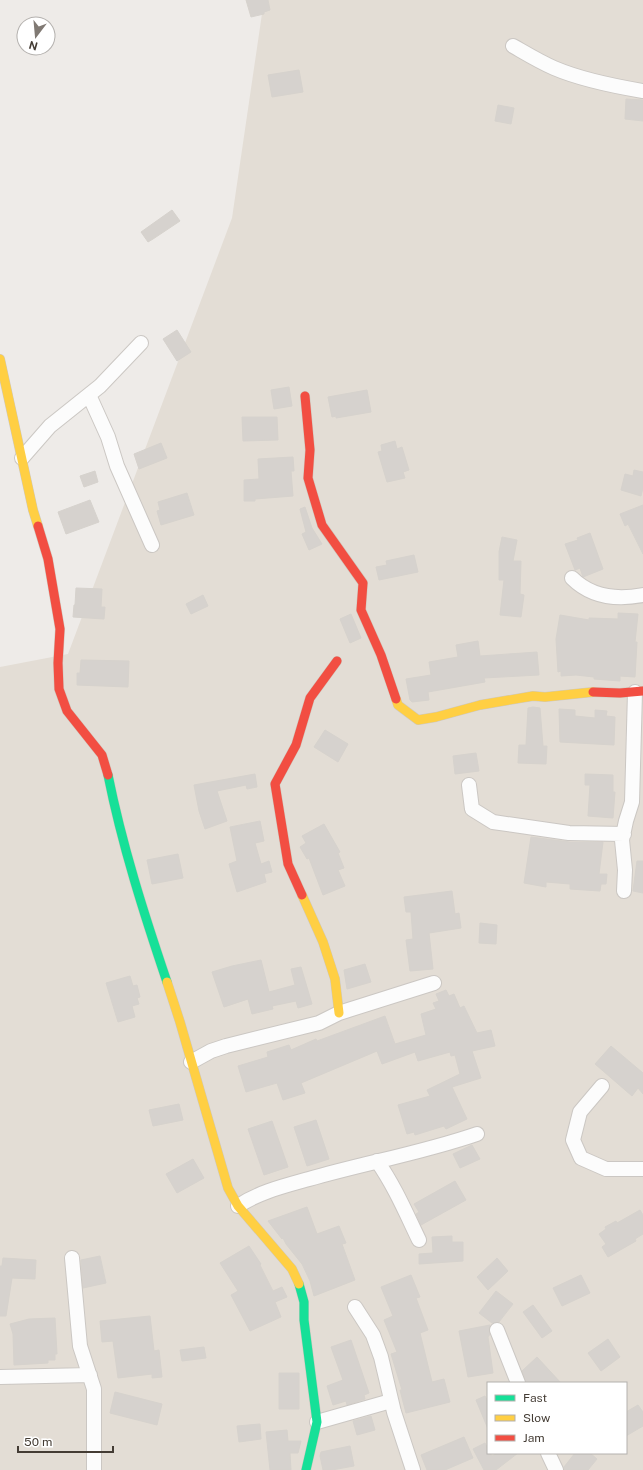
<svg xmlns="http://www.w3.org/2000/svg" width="643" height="1470" font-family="'Public Sans',sans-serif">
<rect width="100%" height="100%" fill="#eeebe8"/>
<path fill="#e3ddd5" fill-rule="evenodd" d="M264,0H643V1470H0V667L68,654L232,218ZM488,1383H626V1453H488Z"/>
<path fill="#d6d2ce" stroke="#d6d2cd" d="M246,0H268L270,10L264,12V14L251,17Z
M299,70L303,92L272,97L268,75Z
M626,99L643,100V121L625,119Z
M498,105L514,108L511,124L495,121Z
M172,210L180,221L153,239L148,242L141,232Z
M177,330L191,352L177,361L163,339Z
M289,387L292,406L274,409L271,390Z
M367,390L371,412L336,418V416L332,417L328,397Z
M242,417H277L278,440L243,441Z
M395,441L397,449L402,447L409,470L403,472L405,478L387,482L378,452L382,451L381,445Z
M161,443L167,458L139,469L134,454Z
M293,457L294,471H291L293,496L255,499V501H244V480L259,479L258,459Z
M634,470L643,472V488L641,496L621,490L625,474L633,476Z
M95,471L98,482L84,487L80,476Z
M187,493L194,515L161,525L157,511L160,510L158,502Z
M90,500L99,522L66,534L58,512Z
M643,505V554L628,524L625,526L620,514Z
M305,507L312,528L322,544L309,550L302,534L306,532L300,509Z
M590,533L603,569L583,577L580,568L575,570L565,544L578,540L577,538Z
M502,537L517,540L513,561H521L520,594L524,595L521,617L500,615L504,580H499V552Z
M414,555L418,572L379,580L376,567L387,565L386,561Z
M76,588L102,589L101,607H105L104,619L73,617L74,605H75Z
M203,595L208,606L191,614L186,604Z
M618,613L638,614L635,642H637L635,677L620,676V681L594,679V677L576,675L561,676V671L558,672L556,639L560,615L589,620V618L618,619Z
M351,614L361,638L350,643L340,619Z
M478,641L480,656L537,652L539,675L484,678L485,682L428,692L429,700L412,702L410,700L406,679L431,675L429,662L458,657L456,645Z
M81,660L129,661L128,687L77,685V673H80Z
M533,707L540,708L543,746H547L546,764L518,763L519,745H526L528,708Z
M559,709L575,710V716L595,718V710L607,711L606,716L615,717L614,745L560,742Z
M325,730L348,744L338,762L314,747Z
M476,753L479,771L455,774L453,756Z
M255,774L257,787L247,789L246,785L217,791L227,821L205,829L199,811L194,785Z
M585,774L613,775V792H615L613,818L588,816L590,785H585Z
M260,821L264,841L255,843L261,864L269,861L272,872L264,874L266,882L237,892L229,864L237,861L230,827Z
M324,824L340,852L338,853L344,868L338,870L345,886L323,895L309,858L307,859L300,847L306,843L302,836Z
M531,837L570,842H603L599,874H607L606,884H601L600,891L570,889V884L546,882V887L524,883Z
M178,854L183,878L152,884L147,860Z
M637,861H643V893L633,891Z
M452,891L455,914L459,913L461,928L429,933L433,969L410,971L406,940L413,939L411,912H406L404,897Z
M480,923L497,925L496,944L479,943Z
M261,960L269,992L295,985L291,969L301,967L312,1004L298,1008L296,1001L272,1006L273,1009L252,1014L248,999L224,1007L212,972L232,966Z
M365,964L371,982L347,989L344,970Z
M130,976L133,986L137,985L140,997L137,998L139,1004L132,1006L135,1017L118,1022L106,983Z
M446,990L449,996L454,994L460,1008L464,1006L477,1033L491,1030L495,1046L472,1051L481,1078L452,1087L467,1119L446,1129L444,1126L415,1135L414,1132L407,1134L398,1105L430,1096L427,1090L460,1074L455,1055L451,1056L450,1052L418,1061L415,1052L382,1064L377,1051L301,1083L305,1093L283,1100L277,1083L246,1092L238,1066L268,1057L267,1052L289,1045L291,1050L316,1039L317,1041L385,1016L395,1044L426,1035L421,1014L436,1009L433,1003L439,1001L436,994Z
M611,1046L643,1073V1094L638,1088L632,1096L595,1064Z
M179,1104L183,1120L153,1126L149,1110Z
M316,1120L329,1159L307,1166L294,1127Z
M272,1121L288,1167L264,1175L248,1129Z
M472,1145L480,1159L460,1168L453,1154Z
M193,1159L204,1178L177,1193L166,1174Z
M455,1181L466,1200L421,1225L416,1214L419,1212L414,1204Z
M307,1207L317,1234L339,1226L346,1243L342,1244L355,1280L314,1296L310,1281L302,1264L286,1244L283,1238L282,1239L268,1221Z
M640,1210L643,1215V1234L635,1239L636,1241L608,1257L602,1247L606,1244L599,1234L606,1229L605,1227L616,1221L617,1223Z
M452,1236V1242H463V1261L419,1264V1254L433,1253L432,1237Z
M249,1246L261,1264L260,1265L273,1291L282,1287L287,1297L275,1302L281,1317L250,1331L231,1295L238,1291L220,1263Z
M100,1256L106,1283L83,1288L81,1260Z
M3,1258L36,1260L35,1279L12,1278L6,1316H0V1266H2Z
M497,1258L508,1271L488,1290L477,1277Z
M411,1275L420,1297L416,1298L428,1330L420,1333L432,1382L444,1379L450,1402L406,1413L400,1390H402L391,1354L397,1352L384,1320L393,1316L381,1287Z
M581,1275L590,1293L562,1306L553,1288Z
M496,1291L513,1304L499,1322L492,1323L479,1313Z
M533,1305L552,1331L542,1338L523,1312Z
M150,1316L154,1351L159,1350L162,1377L152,1378V1374L118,1378L113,1341L102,1342L100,1321Z
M55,1318L57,1354H55V1360H48V1363L14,1365L13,1334L10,1324L29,1319Z
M490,1325L489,1329L490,1334L488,1337L493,1373L468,1377L459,1331Z
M608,1339L620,1357L601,1371L588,1353Z
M351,1340L369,1393L364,1395L365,1399L347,1405L346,1401L333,1405L327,1386L343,1380L331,1347Z
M204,1347L206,1358L182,1361L180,1350Z
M537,1357L561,1383H526L522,1371Z
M279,1373H299V1409H279Z
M115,1392L162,1404L157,1425L110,1413Z
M485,1396L488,1402V1429L476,1400Z
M638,1405L643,1412V1426L626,1436V1412Z
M371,1416L375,1430L357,1435L353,1421Z
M260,1424L261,1439L239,1442L237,1426Z
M287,1430L288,1441H301L298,1453H290L291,1470H270L266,1432Z
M464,1437L473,1458L445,1470H427L421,1455Z
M485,1443L488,1449V1453H490L492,1456L498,1453H518L496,1470H484L473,1449Z
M350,1446L354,1466L332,1470H323L320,1456L321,1452Z
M575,1453H590L597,1459L588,1470H564V1467Z"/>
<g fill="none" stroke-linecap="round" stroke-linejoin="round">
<g stroke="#cbc7c3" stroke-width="16">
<path id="street" d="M513,46C527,54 540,62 554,68C582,80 613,86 643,91
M89,395L108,437L117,466L152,545
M22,458L50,426L100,386L141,343
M572,578C592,598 617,600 643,595
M469,785L472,809L493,822L569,833L624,834
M624,891L625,870L622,840L626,821L632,802L635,692
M191,1062L211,1051L226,1046L319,1023L339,1013L434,983
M602,1086L580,1112L573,1140L581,1158L606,1169H643
M377,1161C394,1185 406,1213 419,1240
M238,1206C259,1192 284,1186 309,1179C364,1163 422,1153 477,1134
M72,1258L80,1346L94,1389V1470
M355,1307L373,1335L381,1357L394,1412L413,1470
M497,1330L518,1383
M0,1377L90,1375
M317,1422L391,1401
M548,1453L556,1470"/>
</g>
<g stroke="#cec8be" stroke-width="10">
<path id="fast" d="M108,775C122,845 144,914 167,982
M299,1284L304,1302V1320L317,1422L306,1470"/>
</g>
<g stroke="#cec8be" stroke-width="10">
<path id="slow" d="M0,359L33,510L38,526
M396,699L398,705L418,720L436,717L480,705L533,696L545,697L593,692
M302,895L323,942L335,979L339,1013
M167,982L180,1022L228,1188L238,1206L292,1269L299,1284"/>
</g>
<g stroke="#cec8be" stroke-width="10">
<path id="jam" d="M305,396L310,450L308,478L322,525L363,583L361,610L381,655L396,699
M38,526L48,559L60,629L58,663L59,689L67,711L102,755L108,775
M593,692L620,693L643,691
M302,895L288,864L275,784L296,745L310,698L337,661"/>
</g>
<use href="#street" stroke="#fcfcfc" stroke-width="14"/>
<use href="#fast" stroke="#16e098" stroke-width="9"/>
<use href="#slow" stroke="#ffcf43" stroke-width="9"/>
<use href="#jam" stroke="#f24e42" stroke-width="9"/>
</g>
<rect x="487" y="1382" width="140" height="72" fill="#ffffff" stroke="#b4b1ae"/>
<rect x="495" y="1395" width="20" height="6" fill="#16e098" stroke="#b4b1ae"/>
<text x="523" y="1402" font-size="12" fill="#443c34">Fast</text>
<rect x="495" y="1415" width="20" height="6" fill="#ffcf43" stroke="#b4b1ae"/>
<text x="523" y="1422" font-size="12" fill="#443c34">Slow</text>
<rect x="495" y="1435" width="20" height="6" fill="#f24e42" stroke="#b4b1ae"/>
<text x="523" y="1442" font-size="12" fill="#443c34">Jam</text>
<g transform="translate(36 36) rotate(196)"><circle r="19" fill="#ffffff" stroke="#b4b1ae"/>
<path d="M0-3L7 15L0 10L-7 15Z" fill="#807973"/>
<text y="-6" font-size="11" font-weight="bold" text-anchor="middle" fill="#443c34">N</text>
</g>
<path d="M18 1446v6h95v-6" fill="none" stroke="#443c34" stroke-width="2"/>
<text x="24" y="1446" font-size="12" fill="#443c34" stroke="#ffffff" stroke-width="3" paint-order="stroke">50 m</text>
</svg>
